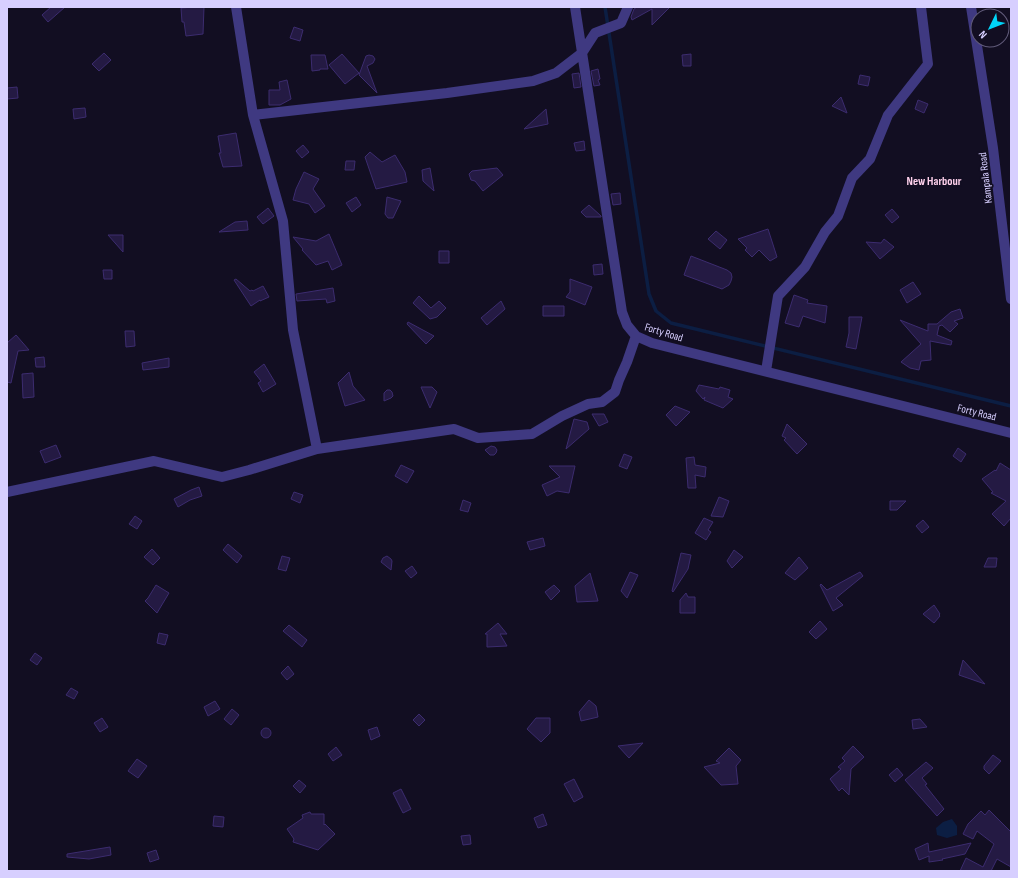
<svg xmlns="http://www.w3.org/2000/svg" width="1018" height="878" font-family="'Sofia Sans Condensed',sans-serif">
<rect width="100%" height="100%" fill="#120e22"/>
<path fill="#0c1e43" d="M952,819L957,826V835L947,838L937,835L936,828L943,822Z"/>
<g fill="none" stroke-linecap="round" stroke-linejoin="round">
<path stroke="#0c1e43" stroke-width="3.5" d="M605,7L649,294L656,311L671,323L1011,406"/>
</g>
<path fill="#241a43" stroke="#3c2c6f" d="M51,7H65L48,22L42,15Z
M195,7H204L203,34L186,36L184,22H182L181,8Z
M637,7H670L652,25V9L632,20L631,17L634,9Z
M294,27L303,30L300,41L290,38Z
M104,53L111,60L99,71L92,64Z
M342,54L359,73L345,84L329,65Z
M691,54V66H683L682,55Z
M311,55H325L328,69H320V70L312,71Z
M369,55L373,56L375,59L373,63L367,66L377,93L359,75L366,56Z
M598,69L600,79L598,80L600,85L594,86L591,71Z
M579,73L581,87L574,88L572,74Z
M860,75L870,77L868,86L858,84Z
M287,80L291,99L280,105H269V90H280L279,82Z
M17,87L18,98L7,99V88Z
M841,97L847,113L832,106Z
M918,100L928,104L924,113L915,109Z
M85,108L86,117L74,119L73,109Z
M546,109L548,124L524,129Z
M236,133L242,166L223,167L219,153H221L218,136Z
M584,141L585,150L576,151L574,143Z
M303,145L309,152L302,158L296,151Z
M370,152L382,162L395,155L405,172L407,182L376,189L365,157Z
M346,161H355L354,170H345Z
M430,168L434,191L423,181L422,170Z
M497,168L503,175L483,191L475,181L471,180L469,174L472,171Z
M304,172L319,179L313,189L325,206L315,213L309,204L293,200L296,189Z
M620,193L621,204L613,205L611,194Z
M356,197L361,205L352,212L346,203Z
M387,197L401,201L393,218H388L385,214Z
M589,205L601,216V217H586L581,212Z
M268,208L274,216L263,224L257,217Z
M892,209L899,217L892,223L885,215Z
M247,221L248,230L219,232L235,222Z
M768,229L777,257L770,261L759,250L752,257L745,250L747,248L738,239Z
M716,231L727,240L720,249L708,239Z
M329,234L342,265L332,270L328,261L316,265L302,250L303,249L293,237L316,241Z
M108,235H123V252Z
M884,239L894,247L880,259L866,242L881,243Z
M439,251H449V263H439Z
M691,256L727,270L731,273L732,277L731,281L729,285L722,289L684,275Z
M602,264L603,274L594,275L593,265Z
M103,270H112V279H104Z
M236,279L250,291L252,290L253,291L263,286L269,297L260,301V300L251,306L234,280Z
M570,279L592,287L585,305L566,297L570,292Z
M913,282L921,294L907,303L900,290Z
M333,288L335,301L327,303L326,299L297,301L296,294Z
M794,295L808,300L807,303L827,306L825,323L803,316L799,327L785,323Z
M419,296L431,308L439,301L446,308L437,317L430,319L413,303Z
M501,301L505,309L487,325L481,318Z
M543,306H564V316H543Z
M960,309L963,318L954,321L958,324L950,332L942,325L939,326L937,335L952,341L951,345L930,341L931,360L921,361L919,370L910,368L901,362L921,344L900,320L928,331V324H937L951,312Z
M849,317H862L856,349L846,347L849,333Z
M408,322L434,336L426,344L407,324Z
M125,331H134L135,346L126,347Z
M16,335L29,350L18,351L11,383L7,382V343Z
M44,357L45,367H36L35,358Z
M169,358V367L143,370L142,363Z
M264,364L276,384L263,392L258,383L261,381L254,372Z
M349,372L353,386L365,400L345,406L338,383Z
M33,373L34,397L23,398L22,374Z
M699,385L719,389L720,387L730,390L728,397L733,399L723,408L704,400L705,397L703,399L696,391Z
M421,387H432L437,392L430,408Z
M387,390H390L392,392L393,396L391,398L384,401V393Z
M675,406L690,412L676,426L666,415Z
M592,414H604L608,422L599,426Z
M574,419L587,422L589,429L566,449Z
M787,424L807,444L797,454L784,440L786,438L782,436Z
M56,445L61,457L45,463L40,451Z
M491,446L495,447L497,450L496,453L494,455H490L485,450Z
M958,448L966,454L961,462L953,456Z
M624,454L632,457L627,469L619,466Z
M694,457L695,465L706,467L705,477L695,475L696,488H688L686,458Z
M1000,463L1011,470V518L1004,526L992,514L1006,501L991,493L993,492L982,479L995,470L996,471Z
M401,465L414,471L407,483L395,476Z
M549,466H575L569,493L557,491L547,496L542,485L560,477Z
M199,487L202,496L190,500L178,507L174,499L191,490Z
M294,492L303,495L300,503L291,499Z
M719,497L729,501L723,517L711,516Z
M463,500L471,503L468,512L460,510Z
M890,501H906L897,510H890Z
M135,516L142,521L137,529L129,524Z
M704,518L713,522L708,530L711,532L706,540L695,533Z
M923,520L929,527L922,533L916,526Z
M543,538L545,546L530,550L527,542Z
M228,544L242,556L237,563L223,550Z
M152,549L160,558L153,565L144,557Z
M734,550L743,557L732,568L727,561Z
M681,553L691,555L688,569L673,592L672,591Z
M282,556L290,558L286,571L278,569Z
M387,556L391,559L392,561L391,570L381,562L383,558Z
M799,557L808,568L795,580L785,573Z
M988,558H997L996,567H984Z
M412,566L417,573L411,578L405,571Z
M630,572L638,575L627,598L621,591Z
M860,572L863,576L836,598L843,605L833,611L820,585L821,584L827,590Z
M590,573L598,601L577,602L575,586Z
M156,585L169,593L157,613L145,601L148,598Z
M554,585L560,591L551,600L545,592Z
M686,593L688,597H695V613H680V600Z
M934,605L940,614L939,615L940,616L934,623L923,614Z
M820,621L827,629L816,639L809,632Z
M498,623L507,634H500L507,646L487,647V634H485Z
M289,625L307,640L302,647L283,631Z
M159,633L168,635L165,645L157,643Z
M35,653L42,658L37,665L30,660Z
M963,660L985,684L959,675Z
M288,666L294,674L287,680L281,673Z
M71,688L78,692L74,699L66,695Z
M589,700L596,706L598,717L581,721L579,712Z
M215,701L220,709L208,716L204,707Z
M232,709L239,715L231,725L224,719Z
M419,714L425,720L419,726L413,720Z
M102,718L108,727L100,732L94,723Z
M536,718H550V733L541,742L527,729Z
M920,719L927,727L913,729L912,720Z
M377,727L380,736L371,740L368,730Z
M261 733a5 5 0 1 1 10 0a5 5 0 1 1-10 0Z
M643,743L629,758L618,746Z
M853,746L864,757L851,769L849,795L842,788L839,791L830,779L841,769L838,767L845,761L842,758Z
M336,747L342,755L333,761L328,754Z
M729,748L741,760L736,766L738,784L721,785L704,767L720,763L716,761Z
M993,755L1001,761L989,774L984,769V766Z
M137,759L147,766L138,778L128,771Z
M926,762L933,768L922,778L927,784L925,785L944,809L937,816L905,780Z
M897,768L903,775L895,782L889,775Z
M574,779L583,797L574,802L564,784Z
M299,780L306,786L300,793L293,786Z
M401,789L411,809L403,813L393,793Z
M989,810L1011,832V867L997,859L991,871H992H960L966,858L983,867L994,844L977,831L973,839L963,834L968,824L981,811L985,815Z
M310,812L311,814H324V825L325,824L335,834L318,850L293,842L294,839L287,829L303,818L302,815Z
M543,814L547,825L538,828L534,818Z
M214,816L224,817L223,827L213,826Z
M470,835L471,844L463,845L461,836Z
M928,843L929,852L971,843L965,854L942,859L943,860L929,862V856L919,860L915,849Z
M110,847L111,855L89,859L67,857V854Z
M156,850L159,859L150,862L147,853Z"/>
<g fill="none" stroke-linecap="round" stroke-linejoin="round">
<path stroke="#3f3981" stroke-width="10" d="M236,7L253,115L283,221L293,330L317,449
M575,7L622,312L627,325L636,336L652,343L1011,433
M971,7L993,148L1011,299
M253,115L447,93L533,81L556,73L582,53L595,33L621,23L628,7
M766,371L778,296L805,267L825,232L838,216L852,178L870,159L888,115L928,64L921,7
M7,492L154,461L222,477L249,470L317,449L454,429L478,438L532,434L562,416L588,404L602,402L615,392L619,380L627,362L636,336"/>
</g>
<g text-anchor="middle" stroke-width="3.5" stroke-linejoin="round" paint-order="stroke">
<g font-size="11" fill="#d7cfff" stroke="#120e22">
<text transform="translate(985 178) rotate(-97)" y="4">Kampala Road</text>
<text transform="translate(664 332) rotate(17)" y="4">Forty Road</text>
<text transform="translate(977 412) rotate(14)" y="4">Forty Road</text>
</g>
<g font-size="12" font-weight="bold" fill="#ffd1ec" stroke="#120e22">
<text x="934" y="185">New Harbour</text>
</g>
</g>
<rect width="1018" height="878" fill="none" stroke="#d7cfff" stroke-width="16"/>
<g transform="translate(990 28) rotate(227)"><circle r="19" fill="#120e22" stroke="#615b7a"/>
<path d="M0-3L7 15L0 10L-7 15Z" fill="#01d5f9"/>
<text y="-6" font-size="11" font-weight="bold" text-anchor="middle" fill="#d7cfff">N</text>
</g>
</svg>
